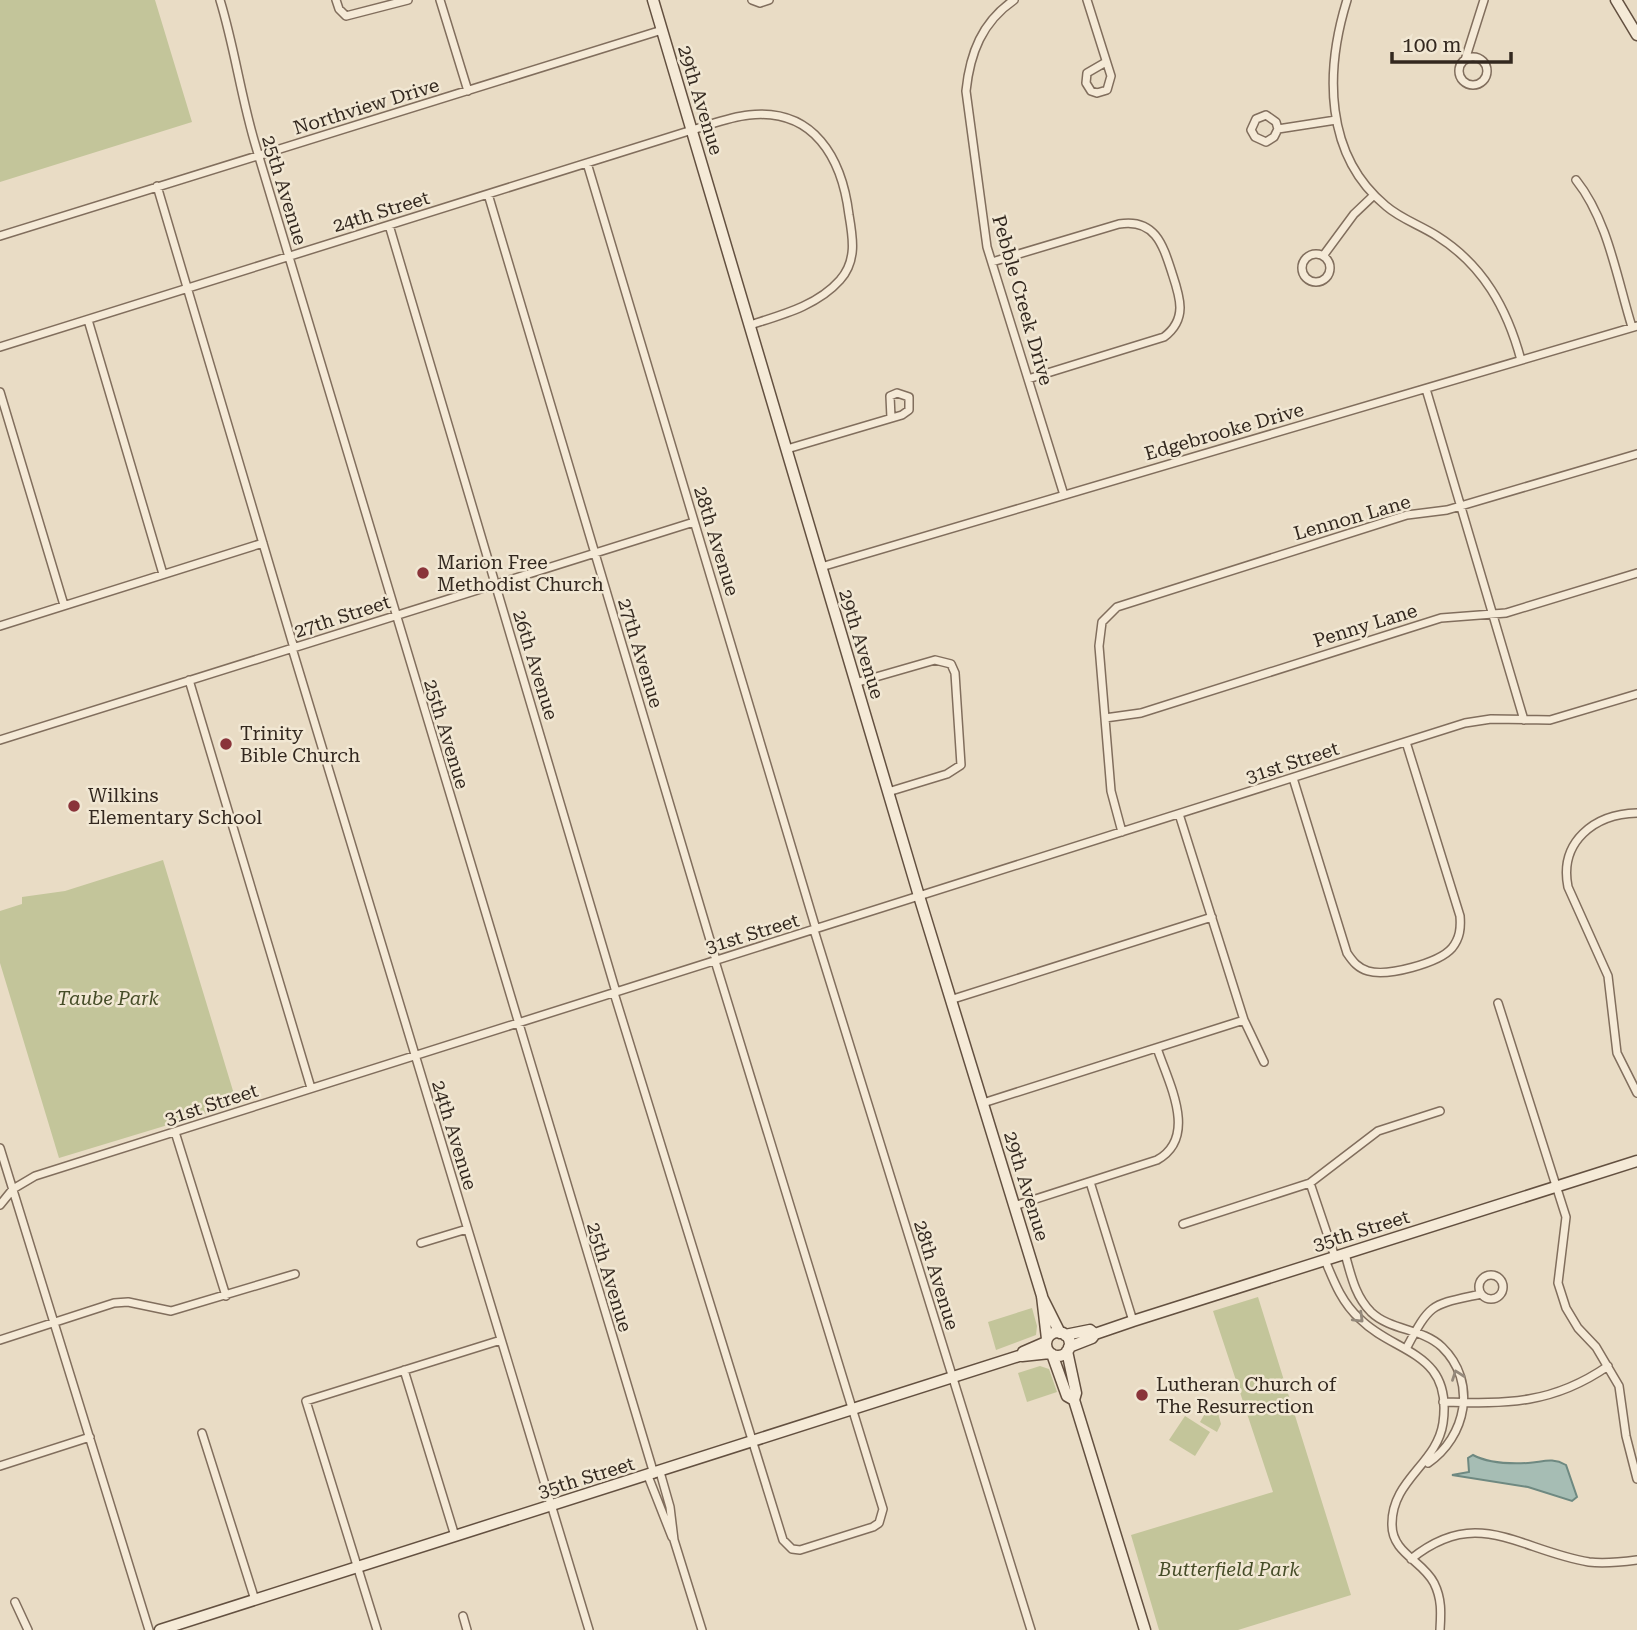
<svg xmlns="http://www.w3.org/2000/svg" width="1637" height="1630" font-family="'Roboto Serif',serif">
<rect width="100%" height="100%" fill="#e9dcc5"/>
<path fill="#c3c59a" d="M0,0H155L192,122L0,182Z
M163,860L237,1104L59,1158L0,963V911L22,904V897L65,891Z
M1258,1297L1351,1595L1238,1630H1159L1131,1535L1273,1492L1213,1311Z
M1032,1308L1037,1326L1036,1335L996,1350L988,1322Z
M1040,1366L1049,1369L1057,1392L1027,1402L1018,1373Z
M1216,1406L1221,1424L1217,1432L1200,1422L1207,1410Z
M1185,1416L1210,1432L1195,1456L1169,1440Z"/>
<path fill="#a6bdb4" stroke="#6e8981" stroke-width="2" d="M1473,1455C1488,1463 1511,1464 1528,1463C1543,1462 1552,1457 1566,1465L1577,1497L1572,1501L1528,1487L1452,1475L1469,1472L1468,1458Z"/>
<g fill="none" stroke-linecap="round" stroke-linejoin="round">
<g stroke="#816e5d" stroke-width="10">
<path id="street" d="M220,0C235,49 241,98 256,147L654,1474
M336,0L339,9L346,16L408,0
M440,0L468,91
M752,0L760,3L769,0
M1014,0C982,22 970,53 966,91L987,247L1064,495
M1087,0L1111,76L1107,90L1097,93L1091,91L1086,83L1087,73L1106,62
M1347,0C1325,71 1324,155 1386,206C1401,219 1420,225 1437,236C1483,265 1507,308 1521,360
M1459 71a14 14 0 1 1 28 0a14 14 0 1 1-28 0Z
M1465,60L1484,0
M1278,129L1274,137L1266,142L1255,137L1251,130L1256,119L1266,115L1276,122L1278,129L1336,120
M587,163L816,929
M1576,180C1608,220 1617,279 1632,327
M157,186L294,648
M488,194L716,960
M389,225L616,992
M0,236L662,30
M1302 268a14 14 0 1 1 28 0a14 14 0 1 1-28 0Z
M1323,256L1354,214L1374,195
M992,262L1119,224C1155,218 1163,245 1172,273C1180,297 1188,319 1164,337L1028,379
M88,320L163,574
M0,347L692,130C710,125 729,117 749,115C814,108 842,158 849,215C853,238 857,261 840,280C817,306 781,315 750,325
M1426,389L1524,720
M0,392L64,605
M787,449L902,415L909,410V397L897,393L890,396L891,418
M821,567L1637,326
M0,626L263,543
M292,648L589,1630
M189,680L311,1088
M855,683L935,660L951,664L955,673L961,765L947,774L888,792
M1105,718L1141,713L1441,618L1506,613L1637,573
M0,740L694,522
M1293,778L1347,953C1353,962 1358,968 1368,971C1387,977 1439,963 1452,948C1460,938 1461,928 1460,916L1406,742
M1637,813C1594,814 1559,842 1568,887L1608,976L1617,1053L1637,1093
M1179,814L1244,1020L1264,1062
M1122,832L1111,791L1099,646L1102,622L1117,607L1407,515L1447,510L1637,454
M814,930L1031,1630
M614,993L783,1540L792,1549L800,1550L873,1527L879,1523L883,1509L715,961
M950,1000L1212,917
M1498,1003L1566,1217L1558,1283L1566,1308L1578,1328L1596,1347L1619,1386L1626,1436L1637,1479
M983,1103L1244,1020
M175,1132L226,1296
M0,1148L149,1630
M1090,1182L1133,1321
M1310,1183L1335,1257
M0,1205L13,1189L35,1176L1465,723L1491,719L1550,720L1637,694
M1014,1206L1157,1160C1199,1137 1168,1082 1157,1048
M1183,1224L1310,1183L1378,1131L1440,1111
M421,1243L467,1229
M1345,1254C1351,1275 1355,1296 1371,1312C1391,1331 1422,1328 1442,1347C1478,1382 1466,1437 1428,1463
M1325,1260C1334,1282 1342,1303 1360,1319C1395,1354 1453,1351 1443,1423C1437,1464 1391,1480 1392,1525C1392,1553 1423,1561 1434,1583C1442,1599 1441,1613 1440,1630
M1479 1287a12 12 0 1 1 24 0a12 12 0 1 1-24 0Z
M0,1340L114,1303L128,1302L171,1311L295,1274
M1407,1347C1431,1302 1431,1305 1481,1294
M404,1370L455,1536
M1443,1402C1508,1404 1553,1404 1608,1366
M202,1433L255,1600
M0,1466L90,1437
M660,1472L670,1507L674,1540L702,1630
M648,1476L672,1537
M1411,1559C1478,1505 1518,1550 1589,1562C1604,1564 1622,1562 1637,1560
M15,1602L28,1630
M463,1616L467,1630
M377,1630L306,1401L501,1340"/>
</g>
<g stroke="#635040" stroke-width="13">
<path id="secondary" d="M653,0L919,896L1042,1296L1047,1339
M1616,0L1637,35
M1042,1297L1060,1333
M1046 1344a12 12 0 1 1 24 0a12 12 0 1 1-24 0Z
M1065,1335L1090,1330L1095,1334
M1069,1347L1092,1338L1095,1334L1133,1321L1637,1161
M1067,1351L1076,1393L1074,1400L1145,1630
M1052,1354L1067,1396L1074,1400
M1022,1356L1050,1353
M160,1630L1022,1355L1023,1352L1046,1342"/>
</g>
<use href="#street" stroke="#f5ead7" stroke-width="7"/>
<use href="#secondary" stroke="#f5ead7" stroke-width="10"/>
</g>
<defs><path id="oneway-chevron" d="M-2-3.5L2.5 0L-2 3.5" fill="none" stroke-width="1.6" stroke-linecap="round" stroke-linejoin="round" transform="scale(1.75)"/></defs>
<g stroke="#94897b">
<use href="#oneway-chevron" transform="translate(1359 1318) rotate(44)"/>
<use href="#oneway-chevron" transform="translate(1457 1375) rotate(-110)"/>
</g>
<g fill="#8a343a" stroke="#f1e7d3" stroke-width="2.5">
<circle cx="423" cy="573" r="7"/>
<circle cx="226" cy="744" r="7"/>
<circle cx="74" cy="806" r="7"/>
<circle cx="1142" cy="1395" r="7"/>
</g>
<g text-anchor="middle" stroke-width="5" stroke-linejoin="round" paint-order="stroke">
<g font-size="19" fill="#33281f" stroke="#f1e7d3">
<text transform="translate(701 100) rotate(73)" y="7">29th Avenue</text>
<text transform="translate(366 106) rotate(-17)" y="7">Northview Drive</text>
<text transform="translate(285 190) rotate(73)" y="7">25th Avenue</text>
<text transform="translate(381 211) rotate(-17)" y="7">24th Street</text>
<text transform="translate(1023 300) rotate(74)" y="7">Pebble Creek Drive</text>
<text transform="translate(1224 431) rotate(-16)" y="7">Edgebrooke Drive</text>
<text transform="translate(1352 517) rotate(-16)" y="7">Lennon Lane</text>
<text transform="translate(717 541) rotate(73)" y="7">28th Avenue</text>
<text transform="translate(342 616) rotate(-18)" y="7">27th Street</text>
<text transform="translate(1365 625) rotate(-17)" y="7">Penny Lane</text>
<text transform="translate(862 644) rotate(73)" y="7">29th Avenue</text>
<text transform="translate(641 653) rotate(73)" y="7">27th Avenue</text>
<text transform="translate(536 665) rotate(73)" y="7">26th Avenue</text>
<text transform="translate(447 734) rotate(73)" y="7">25th Avenue</text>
<text transform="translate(1292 762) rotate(-18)" y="7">31st Street</text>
<text transform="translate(752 933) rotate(-17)" y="7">31st Street</text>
<text transform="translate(211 1104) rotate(-18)" y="7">31st Street</text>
<text transform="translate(455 1135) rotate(73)" y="7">24th Avenue</text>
<text transform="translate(1027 1186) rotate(73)" y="7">29th Avenue</text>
<text transform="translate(1361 1230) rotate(-17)" y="7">35th Street</text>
<text transform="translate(937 1275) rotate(73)" y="7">28th Avenue</text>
<text transform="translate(610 1277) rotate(73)" y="7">25th Avenue</text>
<text transform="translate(586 1477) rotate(-17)" y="7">35th Street</text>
</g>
<g font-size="19" fill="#33281f" stroke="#f1e7d3" text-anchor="start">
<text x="437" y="569">Marion Free<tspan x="437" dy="22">Methodist Church</tspan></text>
<text x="240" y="740">Trinity<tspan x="240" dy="22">Bible Church</tspan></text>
<text x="88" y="802">Wilkins<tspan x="88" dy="22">Elementary School</tspan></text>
<text x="1156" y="1391">Lutheran Church of<tspan x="1156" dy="22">The Resurrection</tspan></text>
</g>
<g font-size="19" font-style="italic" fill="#464d28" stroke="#f1e7d3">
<text x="108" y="1005">Taube Park</text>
<text x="1229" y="1576">Butterfield Park</text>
</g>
</g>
<path d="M1392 52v10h119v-10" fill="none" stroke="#33281f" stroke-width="3.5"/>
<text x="1402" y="52" font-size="21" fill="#33281f" stroke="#f1e7d3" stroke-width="5" paint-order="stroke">100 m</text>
</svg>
